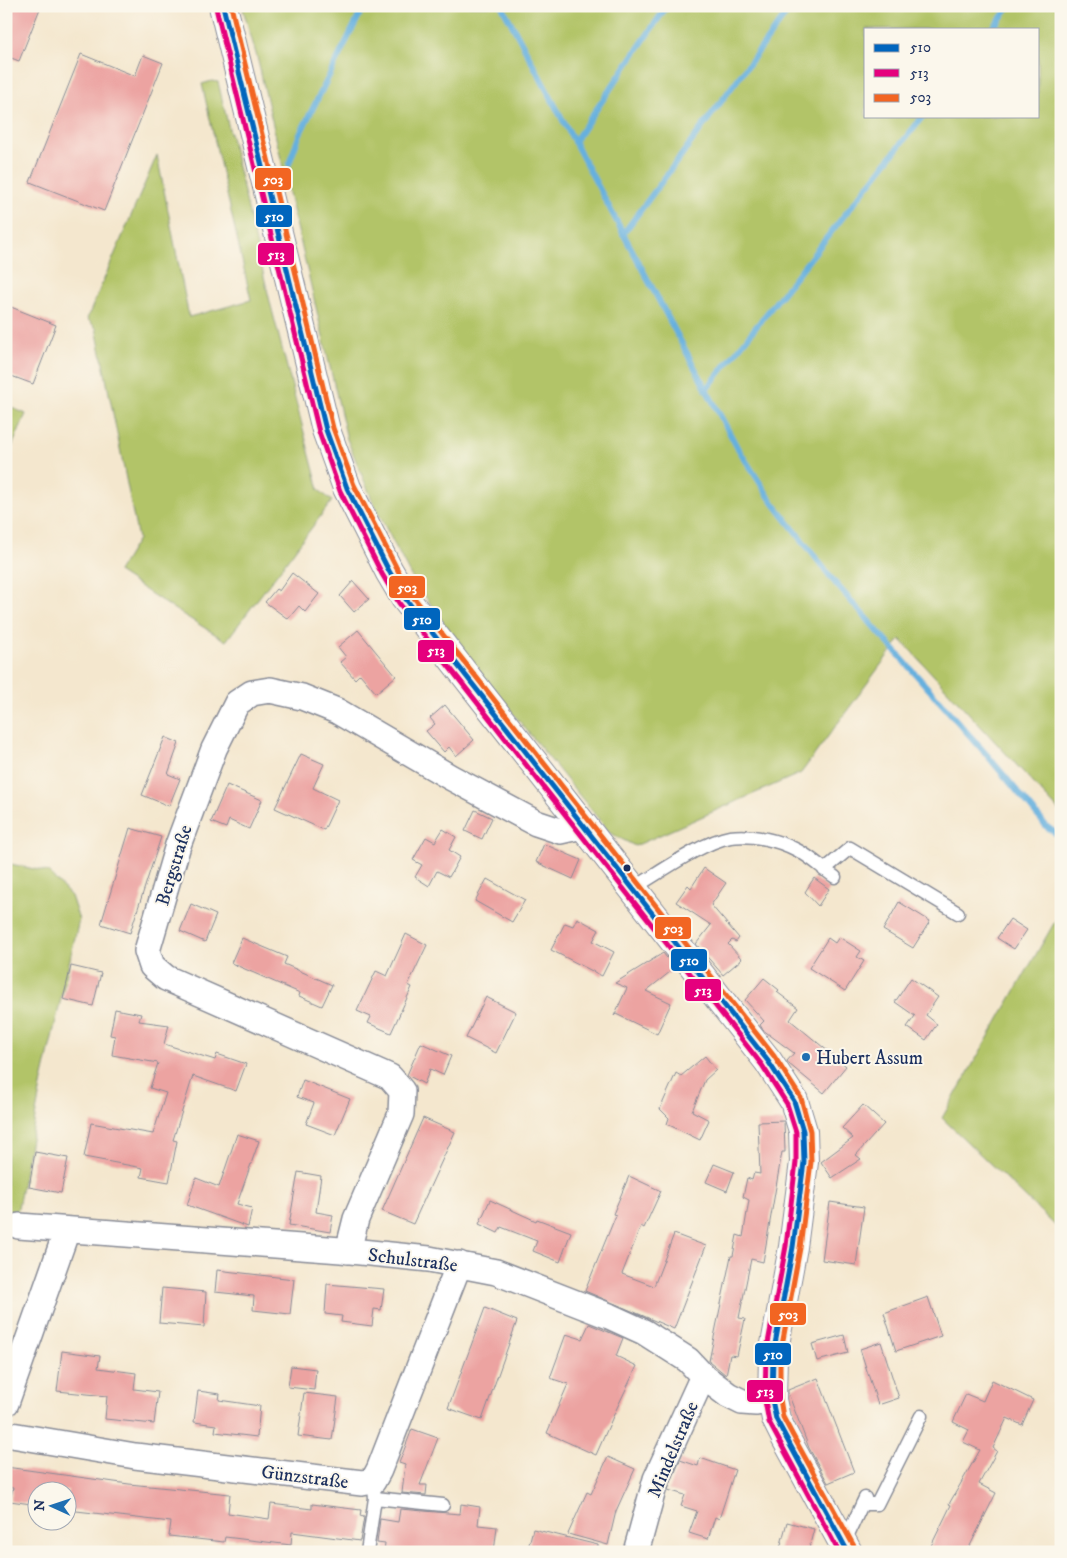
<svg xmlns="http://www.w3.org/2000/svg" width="1067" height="1558" font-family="'IM FELL DW Pica',serif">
<rect width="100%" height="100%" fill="#fbf7ec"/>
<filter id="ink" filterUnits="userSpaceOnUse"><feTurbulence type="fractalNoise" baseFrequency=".02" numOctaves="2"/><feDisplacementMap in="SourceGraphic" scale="10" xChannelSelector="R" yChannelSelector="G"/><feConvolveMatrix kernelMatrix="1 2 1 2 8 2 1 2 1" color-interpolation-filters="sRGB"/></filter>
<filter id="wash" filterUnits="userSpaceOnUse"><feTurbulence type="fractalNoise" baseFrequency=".0096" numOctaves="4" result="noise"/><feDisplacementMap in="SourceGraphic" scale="20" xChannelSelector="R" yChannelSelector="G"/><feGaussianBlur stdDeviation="1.12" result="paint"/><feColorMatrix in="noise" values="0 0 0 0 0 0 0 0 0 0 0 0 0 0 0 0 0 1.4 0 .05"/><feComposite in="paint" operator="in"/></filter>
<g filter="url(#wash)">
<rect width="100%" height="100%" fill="#f4e7ce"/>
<path fill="#b2c467" stroke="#667a62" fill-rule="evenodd" d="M242,6H1061V813L900,639L801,773L635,846L610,833L472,663L411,576L375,507L347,439L257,57ZM866,29H1038V116H866Z
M212,81L218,82L271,306L319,490L332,501L226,641L174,609L118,572L138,539L96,328L87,319L157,155L189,317L251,300L202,84Z
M6,405L26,414L6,460Z
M6,863L48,872L71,896L79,920L42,1081L16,1218L6,1215Z
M1061,911V1231L942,1118Z"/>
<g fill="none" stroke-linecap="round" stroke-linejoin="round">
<path stroke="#66b0de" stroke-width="6" d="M502,6L737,447L771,500L836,584L987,755L1047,827L1061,837
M992,29L1010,6
M574,142L667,6
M289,164L299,136L364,6
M623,234L792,6
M706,390L923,116"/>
</g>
<g id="blocks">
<path fill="#eca3a1" d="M6,6H41L19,61L6,56Z
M81,54L135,76L143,55L163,63L104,211L30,182Z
M6,305L56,325L33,384L6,374Z
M292,573L319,594L305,612L299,606L288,619L265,602L276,589L279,591Z
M353,581L369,599L354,612L340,596Z
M358,630L396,676L376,693L360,674L355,679L340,662L346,657L338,647Z
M445,705L474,740L456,756L449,747L444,752L426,731L435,724L430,718Z
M165,737L179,743L168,774L180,779L169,806L142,795Z
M301,754L324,764L313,788L338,800L324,830L275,808Z
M227,785L262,800L249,829L229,820L226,828L211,822Z
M475,810L492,818L482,839L465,831Z
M130,828L161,837L130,933L101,924Z
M443,829L456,837L449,850L460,857L449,877L437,871L429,886L415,877L422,865L413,860L426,837L435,842Z
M544,844L581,860L573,879L536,862Z
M704,868L726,883L711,905L739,938L736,942L732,940L728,944L742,959L723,975L696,944L711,925L676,902L688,885L691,888Z
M814,878L829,889L818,906L805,892Z
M487,879L525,900L512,922L475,901Z
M899,902L930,921L913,948L883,930Z
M191,904L216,915L205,942L180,931Z
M577,918L599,930L593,941L614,952L602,976L551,950L565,923L573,926Z
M1010,919L1027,930L1014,949L997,938Z
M406,934L427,945L408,985L412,987L391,1033L368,1023L371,1017L357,1011L376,971L387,976Z
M839,937L861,951L857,957L864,961L845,991L809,968L828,938L835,943Z
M242,938L287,957L284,964L332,985L322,1006L299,996L300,993L231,963Z
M663,953L675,968L646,991L671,1003L657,1034L616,1014L614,1016L627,988L615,983Z
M71,966L101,973L93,1006L63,999Z
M764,978L779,990L777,992L798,1008L790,1020L846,1066L824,1093L789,1064L787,1061L794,1053L763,1030L760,1025L764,1021L745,1000Z
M911,978L938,997L926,1015L937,1024L926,1040L907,1027L915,1016L895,1002Z
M486,997L516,1012L496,1053L466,1038Z
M115,1009L141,1014L139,1021L169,1025L164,1044L215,1060L217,1054L246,1064L236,1091L193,1076L173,1140L177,1141L169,1182L141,1177L143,1168L84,1157L91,1123L153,1134L166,1093L150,1088L158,1063L112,1055L115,1036L110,1035Z
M421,1043L451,1056L443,1075L430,1069L424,1084L407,1075Z
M705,1056L716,1070L705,1080L692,1111L709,1120L700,1140L667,1124L669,1118L660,1109L676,1073L681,1076Z
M303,1080L350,1099L335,1135L306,1124L314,1103L297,1097Z
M863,1105L884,1124L856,1155L861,1159L832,1178L821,1162L853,1138L842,1128Z
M423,1118L455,1132L413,1224L382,1211Z
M784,1121L785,1152H782L763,1262L751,1259L739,1318L745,1319L737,1356L730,1355L726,1375L709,1361L731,1256H733L737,1235L743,1237L749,1200L743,1197L747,1178L752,1180L754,1173L760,1174L758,1122Z
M237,1134L259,1141L237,1204L252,1208L248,1227L187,1205L196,1178L219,1187Z
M35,1152L68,1158L61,1193L29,1187Z
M714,1164L734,1172L727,1191L706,1182Z
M298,1172L321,1176L316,1212L333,1215L330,1232L289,1225Z
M629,1176L661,1191L644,1228L641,1226L622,1274L654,1286L674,1234L706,1246L674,1329L585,1291L616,1215L613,1214Z
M490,1200L536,1221L537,1219L571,1232L560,1262L533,1251L537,1241L501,1227L498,1233L479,1224Z
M830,1202L864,1207L856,1265L822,1260Z
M217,1270L294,1279L290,1314L253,1310L254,1296L215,1292Z
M327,1284L384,1289L381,1310L374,1309L372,1326L341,1322L342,1316L325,1314Z
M162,1288L206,1292L204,1327L159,1323Z
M928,1297L941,1336L896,1351L884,1313Z
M485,1308L517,1321L482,1420L448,1408Z
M589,1324L623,1338L616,1356L637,1366L615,1412L596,1455L547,1433L568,1384L550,1378L566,1334L582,1339Z
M844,1335L848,1353L817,1361L812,1344Z
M881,1342L899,1398L878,1405L860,1349Z
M62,1351L100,1356L98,1368L136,1373L134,1389L158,1392L154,1424L105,1419L107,1396L57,1391Z
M291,1366L316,1369L314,1390L288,1387Z
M818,1378L854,1472L828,1483L809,1448L788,1393V1390Z
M992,1380L1033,1400L1022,1425L1007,1418L993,1448L997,1451L979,1484L996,1493L967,1552H928L951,1505L949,1504L980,1450L963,1442L969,1430L953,1422L966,1394L983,1401Z
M198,1391L220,1394L219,1400L260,1406L257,1437L215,1432L216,1425L194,1422Z
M304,1393L338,1397L332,1440L298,1436Z
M412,1429L438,1438L420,1485H427L426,1495L402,1493L405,1465L399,1463Z
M608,1457L635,1469L616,1511L608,1545L568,1534L587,1492L591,1494Z
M700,1458L735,1470L719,1519L715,1517L708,1539L689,1533L697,1511L681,1506L685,1495L668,1490L680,1460L698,1466Z
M6,1467L129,1484L230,1494L228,1513L269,1519L271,1504L312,1509V1504L361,1510L360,1516L364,1517L360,1541L292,1532L291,1545L225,1537L224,1542L169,1536L171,1522L68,1510V1490H38V1505L10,1501L13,1488L6,1487Z
M461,1504L480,1507L478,1525L497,1527L494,1552H384L385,1544L377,1543L380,1519L398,1522L400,1509L460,1514Z
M787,1522L814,1529L808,1552H779Z
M533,1529L598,1545V1552H527Z"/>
</g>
</g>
<g filter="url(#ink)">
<use href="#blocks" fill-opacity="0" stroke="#888b96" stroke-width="1"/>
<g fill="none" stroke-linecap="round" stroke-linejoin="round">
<g stroke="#888b96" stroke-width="15">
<path id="lane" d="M824,870L850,848L958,913
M632,889C658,874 702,842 730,837C752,834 778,840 797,850C811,857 823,869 835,877
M375,1498L443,1505
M862,1504H877L921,1416
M844,1543L865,1498
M367,1552L375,1498L373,1481"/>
</g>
<g stroke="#888b96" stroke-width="28">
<path id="street" d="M19,1226L341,1250L429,1259L496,1272L609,1316L644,1332L688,1360L703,1376L728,1395L742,1402L756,1403L772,1400
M348,1251L356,1219L401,1114L402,1091L390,1077L166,978L152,966L147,951L178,845L214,749L237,703L252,693L270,690L302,697L337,711L450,777L536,823L560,831L582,826
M6,1403L67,1230
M6,1434L135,1456L362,1483L373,1481L379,1470L459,1264
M636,1552L656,1479L703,1376"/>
</g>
<g stroke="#888b96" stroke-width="30">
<path id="secondary" d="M223,6L326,430L347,488L389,571L405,598L768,1061L794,1101L803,1131L804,1162L793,1247L773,1355L772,1400L776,1419L785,1437L848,1552"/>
</g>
<use href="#lane" stroke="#fff" stroke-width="12"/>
<use href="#street" stroke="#fff" stroke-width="25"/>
<use href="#secondary" stroke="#fff" stroke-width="28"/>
<g stroke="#fbf7ec" stroke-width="9">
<path id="bus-1" d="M223,6L326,430L347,488L389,571L405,598L768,1061L794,1101L803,1131L804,1162L793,1247L773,1355L772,1400L776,1419L848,1552"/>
</g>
<g stroke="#fbf7ec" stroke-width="9">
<path id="bus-2" d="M216,8L319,432L340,491L382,574L399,603L762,1065L787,1104L796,1132V1162L786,1246L766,1354L765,1401L769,1422L839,1552"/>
</g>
<g stroke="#fbf7ec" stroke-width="9">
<path id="bus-3" d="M231,6L333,428L354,485L396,567L411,594L774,1056L801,1098L810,1131L811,1162L800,1248L780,1356V1399L783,1417L792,1434L855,1548"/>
</g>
<use href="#bus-1" stroke="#0065bd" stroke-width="5"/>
<use href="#bus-2" stroke="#e5007d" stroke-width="5"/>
<use href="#bus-3" stroke="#f26522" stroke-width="5"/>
</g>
</g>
<circle fill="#1b2f5e" stroke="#fbf7ec" stroke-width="2" cx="627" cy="868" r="4.5"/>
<circle fill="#1f6fb2" stroke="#fbf7ec" stroke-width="2" cx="806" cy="1057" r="5"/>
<g text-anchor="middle" stroke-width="4" stroke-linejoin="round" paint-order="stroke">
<g font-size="19" fill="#1b2f5e" stroke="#fbf7ec">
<text transform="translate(173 865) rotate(-73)" y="7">Bergstraße</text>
<text transform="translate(413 1259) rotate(7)" y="7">Schulstraße</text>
<text transform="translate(672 1449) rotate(-67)" y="7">Mindelstraße</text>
<text transform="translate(305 1476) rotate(7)" y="7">Günzstraße</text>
</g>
<g font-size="19" fill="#1b2f5e" stroke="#fbf7ec" text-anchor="start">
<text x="816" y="1064">Hubert Assum</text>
</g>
</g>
<g stroke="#fbf7ec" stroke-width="2">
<rect x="254" y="167" width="38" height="24" rx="5" fill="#f26522"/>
<rect x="255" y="204" width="38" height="24" rx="5" fill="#0065bd"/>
<rect x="257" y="242" width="38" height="24" rx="5" fill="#e5007d"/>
<rect x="388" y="575" width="38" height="24" rx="5" fill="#f26522"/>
<rect x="403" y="607" width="38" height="24" rx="5" fill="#0065bd"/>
<rect x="417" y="639" width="38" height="24" rx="5" fill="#e5007d"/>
<rect x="654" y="916" width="38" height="24" rx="5" fill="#f26522"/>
<rect x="670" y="948" width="38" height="24" rx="5" fill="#0065bd"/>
<rect x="684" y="978" width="38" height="24" rx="5" fill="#e5007d"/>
<rect x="769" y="1302" width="38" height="24" rx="5" fill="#f26522"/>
<rect x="754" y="1342" width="38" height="24" rx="5" fill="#0065bd"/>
<rect x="746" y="1379" width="38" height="24" rx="5" fill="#e5007d"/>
</g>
<g font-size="14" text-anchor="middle" font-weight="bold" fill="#fff">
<text x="273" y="184">503</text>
<text x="274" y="221">510</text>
<text x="276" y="259">513</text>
<text x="407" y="592">503</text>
<text x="422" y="624">510</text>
<text x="436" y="655">513</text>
<text x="673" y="933">503</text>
<text x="689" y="965">510</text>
<text x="703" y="995">513</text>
<text x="788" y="1319">503</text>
<text x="773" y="1359">510</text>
<text x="765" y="1396">513</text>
</g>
<rect width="1067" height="1558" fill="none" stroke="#fbf7ec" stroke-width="25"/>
<rect x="864" y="28" width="175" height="90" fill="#fbf7ec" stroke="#a1a7b3"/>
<rect x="874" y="44" width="25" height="8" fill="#0065bd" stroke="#a1a7b3"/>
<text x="910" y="52" font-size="15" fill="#1b2f5e">510</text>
<rect x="874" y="69" width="25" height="8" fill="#e5007d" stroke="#a1a7b3"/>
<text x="910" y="78" font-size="15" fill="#1b2f5e">513</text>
<rect x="874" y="94" width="25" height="8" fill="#f26522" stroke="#a1a7b3"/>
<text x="910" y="102" font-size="15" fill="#1b2f5e">503</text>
<g transform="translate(52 1506) rotate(273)"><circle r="24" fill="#fbf7ec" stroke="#a1a7b3"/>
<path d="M0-4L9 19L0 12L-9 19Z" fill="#1f6fb2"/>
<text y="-8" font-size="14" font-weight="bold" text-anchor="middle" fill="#1b2f5e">N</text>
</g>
</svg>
